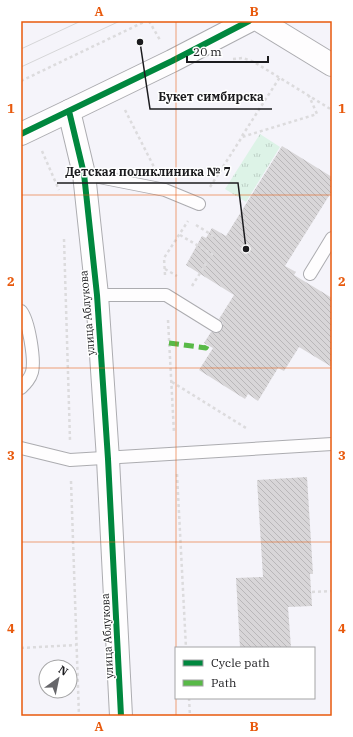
<svg xmlns="http://www.w3.org/2000/svg" width="353" height="737" font-family="'IBM Plex Serif',serif">
<defs>
<pattern id="grass-tufts" width="24" height="20" patternUnits="userSpaceOnUse"><rect width="24" height="20" fill="#ddf3e7"/><path d="M3 7l-1-3M5 7V3M7 7l1-3M15 17l-1-3M17 17v-4M19 17l1-3" fill="none" stroke="#bdd0c6"/></pattern>
<pattern id="building-back-hatch" width="6" height="6" patternUnits="userSpaceOnUse"><rect width="6" height="6" fill="#d8d6d8"/><path d="M-1 5l2 2M0 0l6 6M5-1l2 2" fill="none" stroke="#b9b7b9"/></pattern>
</defs>
<rect width="100%" height="100%" fill="#f5f4fa"/>
<path fill="url(#grass-tufts)" d="M260,134L280,147L246,202L225,189Z"/>
<path fill="url(#building-back-hatch)" d="M282,146L332,177V191L285,266L296,272L294,275L332,298V367L299,347L284,371L278,368L258,401L248,394L245,399L199,370L213,348L204,343L211,332L216,333L222,330L223,323L219,319L234,295L186,265L202,236L206,238L212,228L226,236Z
M307,477L313,574H310L312,606L288,607L291,648H240L236,578L263,577L257,480Z"/>
<g fill="none" stroke-linecap="round" stroke-linejoin="round">
<g stroke="#acacb0" stroke-width="14">
<path id="service" d="M84,174L165,190L199,204
M310,274L332,238
M97,295H166L216,326
M21,311C29,321 35,360 32,372C30,379 26,383 21,388
M21,448L70,460L332,444"/>
</g>
<g stroke="#acacb0" stroke-width="24">
<path id="minor" d="M21,134L69,111"/>
</g>
<g stroke="#acacb0" stroke-width="24">
<path id="tertiary" d="M260,21L332,65
M121,716L108,459L97,295L84,174L69,111L172,61L249,21"/>
</g>
<path stroke="#dcdbdd" stroke-width="2.5" stroke-dasharray="3 3" stroke-linecap="butt" d="M149,21L160,40
M233,59L243,58L254,62L332,110
M21,81L146,21
M125,110L154,167
M242,136L280,77
M42,151L59,190
M210,187L242,137L317,114L309,96
M196,225L220,240
M180,235L212,254L192,286
M64,239L70,440
M165,269L177,276
M165,275L164,258L188,221
M168,320L174,433
M172,382L246,428
M177,474L186,648
M71,481L79,716
M312,592L332,591
M21,648L76,645
M189,698L190,716"/>
<use href="#service" stroke="#fefdfe" stroke-width="12"/>
<use href="#minor" stroke="#fefdfe" stroke-width="22"/>
<use href="#tertiary" stroke="#fefdfe" stroke-width="22"/>
<path stroke="#d6d6d8" stroke-width="1" d="M21,49L81,21
M21,67L120,21"/>
<path stroke="#58b947" stroke-width="5" stroke-dasharray="10 5" stroke-linecap="butt" d="M169,343L206,348L207,346"/>
<g stroke="#fff" stroke-width="8">
<path id="cycleway" d="M69,111L84,174L97,295L108,459L121,716
M21,134L172,61L249,21"/>
</g>
<use href="#cycleway" stroke="#00873e" stroke-width="6"/>
</g>
<path fill="none" stroke="#e8590c" stroke-width="1" stroke-opacity="0.55" d="M176,21V648M21,195H332M21,368H332M21,542H332M176,698V716"/>
<g text-anchor="middle" stroke-width="3" stroke-linejoin="round" paint-order="stroke">
<g font-size="11" fill="#1b1b1e" stroke="#fff">
<text transform="translate(87 313) rotate(-95)" y="4">улица Аблукова</text>
<text transform="translate(107 636) rotate(-93)" y="4">улица Аблукова</text>
</g>
</g>
<path fill="none" stroke="#1b1b1e" stroke-width="1.5" d="M140 42L150 109H272M246 249L238 183H57"/>
<g fill="#1b1b1e" stroke="#fff" stroke-width="1.5">
<circle cx="140" cy="42" r="4"/>
<circle cx="246" cy="249" r="4"/>
</g>
<g font-size="12" text-anchor="middle" font-weight="bold" fill="#1b1b1e" stroke="#fff" stroke-width="3" stroke-linejoin="round" paint-order="stroke">
<text x="211" y="101">Букет симбирска</text>
<text x="148" y="176">Детская поликлиника № 7</text>
</g>
<rect width="353" height="737" fill="none" stroke="#ffffff" stroke-width="44"/>
<rect x="175" y="647" width="140" height="52" fill="#ffffff" stroke="#a4a4a5"/>
<rect x="183" y="660" width="20" height="6" fill="#00873e" stroke="#a4a4a5"/>
<text x="211" y="667" font-size="12" fill="#1b1b1e">Cycle path</text>
<rect x="183" y="680" width="20" height="6" fill="#58b947" stroke="#a4a4a5"/>
<text x="211" y="687" font-size="12" fill="#1b1b1e">Path</text>
<g transform="translate(58 679) rotate(33)"><circle r="19" fill="#ffffff" stroke="#a4a4a5"/>
<path d="M0-3L7 15L0 10L-7 15Z" fill="#67676b"/>
<text y="-6" font-size="11" font-weight="bold" text-anchor="middle" fill="#1b1b1e">N</text>
</g>
<path d="M187 56v6h81v-6" fill="none" stroke="#1b1b1e" stroke-width="2"/>
<text x="193" y="56" font-size="12" fill="#1b1b1e" stroke="#ffffff" stroke-width="3" paint-order="stroke">20 m</text>
<rect x="22" y="22" width="309" height="693" fill="none" stroke="#e8590c" stroke-width="1.5"/>
<g font-size="13" text-anchor="middle" font-weight="bold" fill="#e8590c">
<text x="99" y="16">A</text>
<text x="254" y="16">B</text>
<text x="11" y="113">1</text>
<text x="342" y="113">1</text>
<text x="11" y="286">2</text>
<text x="342" y="286">2</text>
<text x="11" y="460">3</text>
<text x="342" y="460">3</text>
<text x="11" y="633">4</text>
<text x="342" y="633">4</text>
<text x="99" y="731">A</text>
<text x="254" y="731">B</text>
</g>
</svg>
